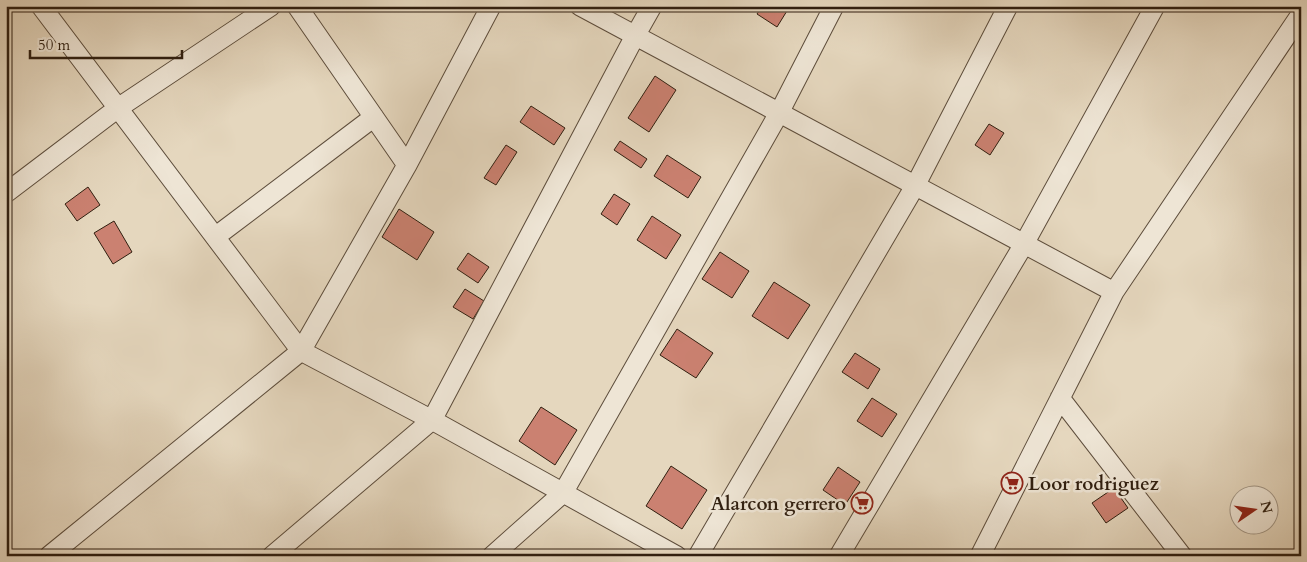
<svg xmlns="http://www.w3.org/2000/svg" width="1307" height="562" font-family="Cardo,serif">
<rect width="100%" height="100%" fill="#e5d7be"/>
<filter id="stains"><feTurbulence type="fractalNoise" baseFrequency=".004" numOctaves="4"/><feColorMatrix values="0 0 0 0 .2 0 0 0 0 .09 0 0 0 0 .02 0 0 0 .5 -.17"/></filter>
<radialGradient id="worn" r=".72"><stop offset=".6" stop-color="#630" stop-opacity="0"/><stop offset="1" stop-color="#630" stop-opacity=".3"/></radialGradient>
<path fill="#cb8171" stroke="#301f10" d="M762,6H790L777,27L757,14Z
M655,76L676,90L649,132L628,118Z
M531,106L565,128L554,145L520,122Z
M989,124L1004,133L990,155L975,145Z
M620,141L647,159L641,168L614,150Z
M506,145L517,152L496,185L484,178Z
M667,155L701,177L688,198L654,176Z
M88,187L100,205L77,221L65,204Z
M614,194L630,204L617,225L601,214Z
M399,209L434,232L417,260L382,237Z
M652,216L681,235L666,259L637,240Z
M114,221L132,252L113,264L94,233Z
M720,252L749,271L732,298L702,279Z
M468,253L489,267L478,283L457,269Z
M774,282L810,305L788,339L752,316Z
M465,289L484,301L473,319L453,307Z
M677,329L713,353L696,378L660,355Z
M855,353L880,369L868,389L842,372Z
M872,398L897,414L882,437L857,421Z
M541,407L577,430L555,465L519,441Z
M671,466L707,490L682,529L646,506Z
M838,467L860,482L845,505L823,490Z
M1114,488L1128,508L1106,523L1092,503Z"/>
<g fill="none" stroke-linecap="round" stroke-linejoin="round">
<g stroke="#5d4d3c" stroke-width="21">
<path id="minor" d="M41,6L301,351L432,420L677,556
M297,6L407,165
M580,6L1114,292
M6,193L118,108L271,6
M215,237L374,117
M1060,398L1182,556
M49,556L301,351L407,165L491,6
M272,556L432,420L635,36L652,6
M492,556L563,493L779,113L834,6
M698,556L915,186L1008,6
M839,556L1024,244L1155,6
M980,556L1114,292L1301,14"/>
</g>
<use href="#minor" stroke="#eee5d5" stroke-width="19"/>
</g>
<defs>
<g id="supermarket-ring" transform="scale(1.125)"><circle r="9.5" fill="#eee5d5" stroke="#8f2418" stroke-width="1.5"/><path d="M-6-5.5h2.5l.6 2H6L4.5 2H-2.5L-4.4-4H-6ZM-1.5 3.2a1.3 1.3 0 1 0 .1 0ZM3 3.2a1.3 1.3 0 1 0 .1 0Z" fill="#8f2418"/></g>
</defs>
<g fill-rule="evenodd">
<use href="#supermarket-ring" x="1012" y="483"/>
<use href="#supermarket-ring" x="862" y="503"/>
</g>
<g text-anchor="middle" stroke-width="5" stroke-linejoin="round" paint-order="stroke">
<g font-size="19" font-weight="bold" fill="#301f10" stroke="#eee5d5" text-anchor="start">
<text x="1028" y="490">Loor rodriguez</text>
<text x="846" y="510" text-anchor="end">Alarcon gerrero</text>
</g>
</g>
<rect width="1307" height="562" fill="none" stroke="#e5d7be" stroke-width="25"/>
<rect x="8" y="8" width="1292" height="547" fill="none" stroke="#301f10" stroke-width="2.5"/>
<rect x="12" y="12" width="1282" height="537" fill="none" stroke="#301f10"/>
<g transform="translate(1254 510) rotate(77)"><circle r="24" fill="#eee5d5" stroke="#a29686"/>
<path d="M0-4L9 19L0 12L-9 19Z" fill="#8f2418"/>
<text y="-8" font-size="14" font-weight="bold" text-anchor="middle" fill="#301f10">N</text>
</g>
<path d="M30 50v8h152v-8" fill="none" stroke="#301f10" stroke-width="2.5"/>
<text x="38" y="50" font-size="15" fill="#301f10" stroke="#eee5d5" stroke-width="4" paint-order="stroke">50 m</text>
<rect width="100%" height="100%" filter="url(#stains)"/>
<rect width="100%" height="100%" fill="url(#worn)"/>
</svg>
